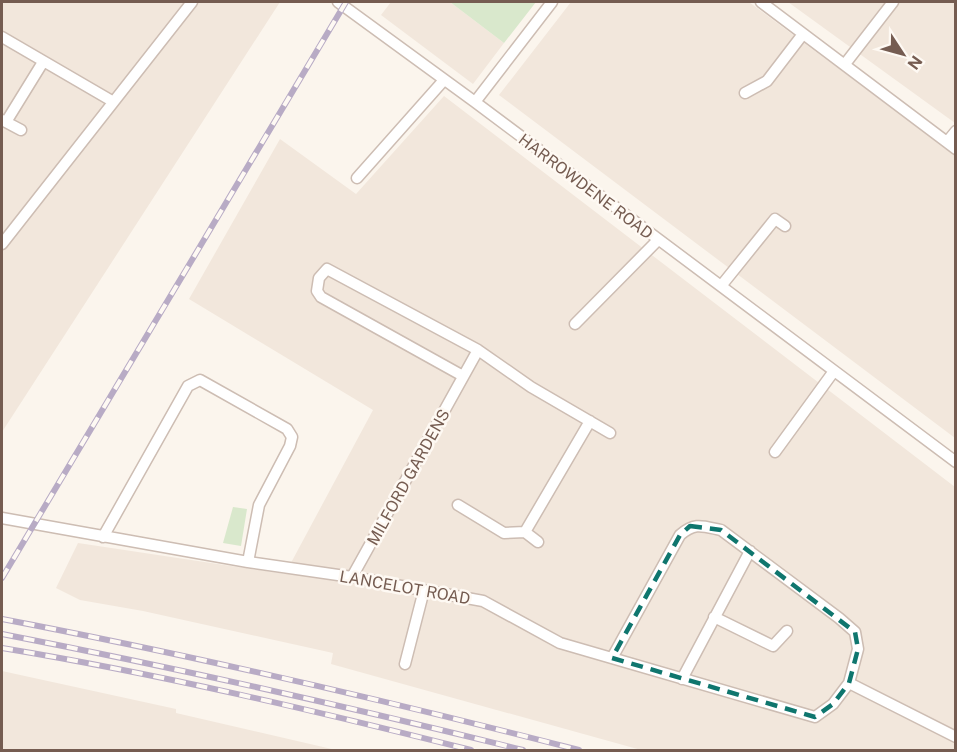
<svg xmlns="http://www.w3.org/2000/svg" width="957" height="752" font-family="'Public Sans',sans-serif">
<rect width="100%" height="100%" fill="#fbf5ed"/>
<path fill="#f2e7dc" d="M2,2H280L2,432Z
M391,2H450L504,43L473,84L381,15Z
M571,2H749L955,155V438L499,95Z
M788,2H955V123Z
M444,96L955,487V750H641L331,664L333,653L143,611L80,600L56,588L78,543L285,574L373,410L189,299L280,139L356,194Z
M2,671L176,709V713L336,750H2Z"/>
<path fill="#d9e8cc" d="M450,2H536L504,43Z
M233,507L247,509L241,546L223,543Z"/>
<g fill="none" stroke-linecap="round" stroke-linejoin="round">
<g stroke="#cdbdb3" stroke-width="13">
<path id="street" d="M338,2L475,102L956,462
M761,2L956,149
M2,37L112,101
M845,64L893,2
M745,93L767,81L803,34
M475,102L552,2
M2,120L21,130
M6,122L43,62
M947,142L956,131
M357,178L444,80
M2,244L192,2
M721,286L775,219L785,226
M575,324L658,240
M463,376L321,297L317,291L319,278L327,269L478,350L531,387L610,433
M775,452L834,371
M458,505L504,533L525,532L538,542
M2,518L248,562L352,577L483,601L560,643L815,717L833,704L849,683L858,649L855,632L839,618L721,530C702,526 695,522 680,535L612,658
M525,532L590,421
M103,537L188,386L200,380L287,429L292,437L290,446L259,505L248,562
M352,577L478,350
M714,617L773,646L787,631
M405,664L424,590
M682,679L750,551
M849,683L956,737"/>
</g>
<use href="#street" stroke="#fff" stroke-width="10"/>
<g stroke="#b8abc5" stroke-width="6">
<path id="rail" d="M2,578L346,2
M2,619C196,656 388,701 579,750
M2,634C177,668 350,707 523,750
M2,648C160,674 316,711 471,750"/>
</g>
<use href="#rail" stroke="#fef9f3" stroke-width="4" stroke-dasharray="11" stroke-linecap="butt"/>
</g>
<path fill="none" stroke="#0f766e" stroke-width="4.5" stroke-dasharray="12 8" stroke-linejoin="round" d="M690,526L721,530L855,632L858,649L849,683L833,704L815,717L612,658L680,535Z"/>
<g text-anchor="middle" stroke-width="5" stroke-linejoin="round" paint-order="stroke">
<g font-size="16" fill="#755c51" stroke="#fef9f3">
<text transform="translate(586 186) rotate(37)" y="6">HARROWDENE ROAD</text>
<text transform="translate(408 477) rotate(-61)" y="6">MILFORD GARDENS</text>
<text transform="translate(405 587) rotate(10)" y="6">LANCELOT ROAD</text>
</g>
</g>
<rect width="957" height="752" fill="none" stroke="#755c51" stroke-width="6"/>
<g transform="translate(903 54) rotate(126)" stroke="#fef9f3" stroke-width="4.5" paint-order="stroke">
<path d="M0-4.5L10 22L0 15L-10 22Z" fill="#755c51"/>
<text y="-9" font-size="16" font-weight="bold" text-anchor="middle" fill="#755c51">N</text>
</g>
</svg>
